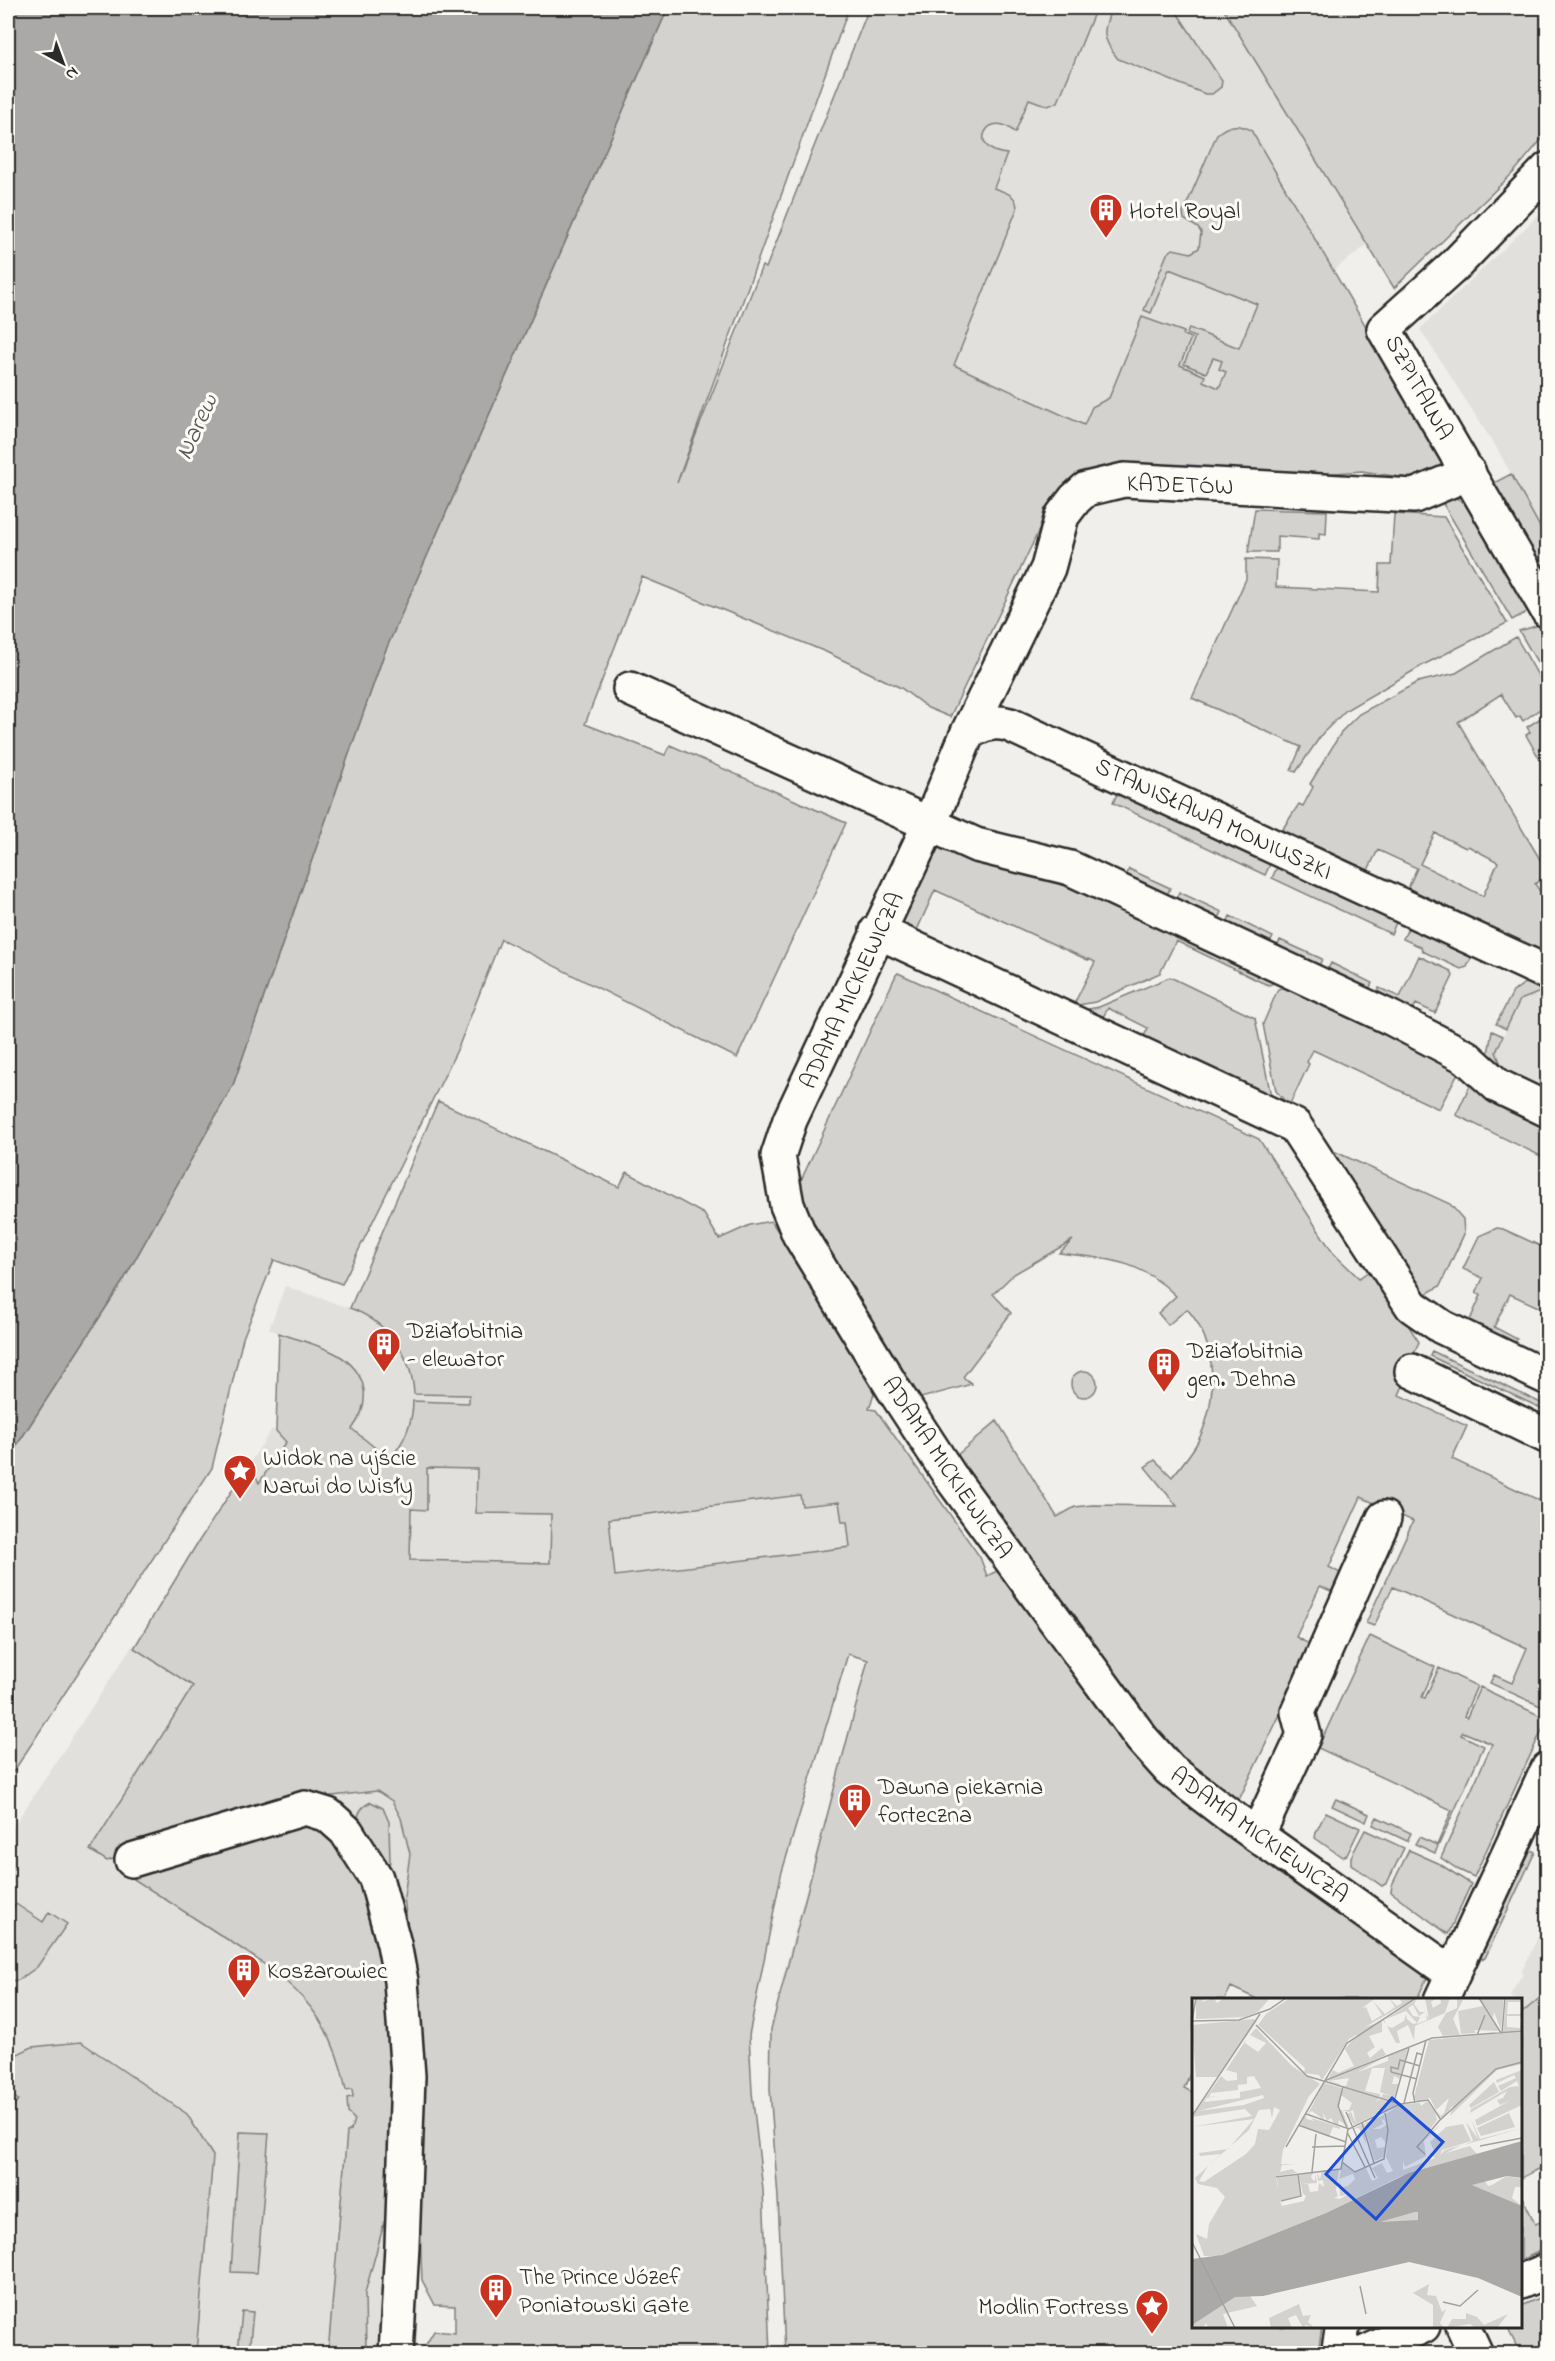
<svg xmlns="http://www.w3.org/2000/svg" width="1555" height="2361" font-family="'Indie Flower',sans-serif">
<rect width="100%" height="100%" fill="#f0efeb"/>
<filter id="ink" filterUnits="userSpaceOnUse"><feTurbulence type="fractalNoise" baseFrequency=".0167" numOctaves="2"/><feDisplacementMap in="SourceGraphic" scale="12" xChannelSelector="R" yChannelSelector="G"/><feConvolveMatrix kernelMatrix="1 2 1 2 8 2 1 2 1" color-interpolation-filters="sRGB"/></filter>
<g filter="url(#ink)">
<path fill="#e1e0dc" d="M869,8H1223L1367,245L1334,270L1232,444L1067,439L766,268Z
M1547,207V540L1499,452L1420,329Z
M1543,991L1547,993V1097L1506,1077L1496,1052L1520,1000Z
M362,1277L470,1395L469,1403L876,1410L967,1643L781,1983L868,1659L809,1644L332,1657L250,1463L272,1429L276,1431L279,1333L269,1329L285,1286L349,1308Z
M195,1547L294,1764L433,1748L417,2353H8V1835L132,1646L134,1648Z
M1547,1918V2047L1521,2009L1520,2000L1514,1999L1510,1995L1523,1973L1522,1971Z"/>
<path fill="#d3d2cf" stroke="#7f7e7d" stroke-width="1.5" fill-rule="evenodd" d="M668,8H849L677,483L762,266L766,268L869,8H1096L1058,102L1048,106L1029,99L1015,133C989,106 964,150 1007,154L994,188C1006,193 1017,194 1017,209L954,365L1084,425L1092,407L1109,398L1142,317L1184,332L1183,335L1191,338L1180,365L1205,376L1203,381L1219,388L1226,372L1219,369L1222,361L1213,358L1206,373L1184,364L1195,337L1187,334L1189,328L1239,348L1257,304L1169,269L1151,313L1144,310L1167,254L1173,249L1191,253L1199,248L1201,232L1198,228L1184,219L1183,213L1217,134C1228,125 1237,123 1251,130L1443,458L1446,472L1419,480L1362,471L1072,492L1041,526L950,717L928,708L901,688L826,652L642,577L585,724L665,755L670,745L846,823L737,1058L501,939L458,1048L342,1284L274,1260L243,1338L212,1468L8,1780V1459L123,1281L233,1085L384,654Z
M1112,8H1174L1222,81L1221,87L1212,94H1205L1118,59C1101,38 1102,31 1112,8Z
M1223,8H1547V133L1514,172L1394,288Z
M1511,474L1547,540V585L1490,485Z
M1439,497H1455L1474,510L1530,607L1527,612L1512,620Z
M1255,509L1327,511L1326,534L1319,533V539L1277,536V552H1248Z
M1394,514L1444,517L1507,623L1425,664L1346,710L1322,734L1296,772L1291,770L1301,747L1192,698L1246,579V559L1277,560L1276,587L1379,592L1380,565H1391Z
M1539,625L1544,627L1547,633V679L1519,631Z
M1516,637L1547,691V704L1523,721L1520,716L1516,718L1501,694L1458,722L1547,871V875L1535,884L1541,893L1547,897V953L1408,888L1417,868L1378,850L1368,870L1282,830L1299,804L1303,806L1313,787L1310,784L1342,731L1359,714L1418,682L1456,673ZM1435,833L1466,848L1468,846L1498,862L1483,896L1420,864Z
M1547,714V772L1526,735L1530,732L1527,727Z
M1120,787L1273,858L1265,875L1113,803Z
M930,844L1025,865L1287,978L1269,985L1261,982L1176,941L1160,973L1095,1002L1073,1006L1095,962L1089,959L1088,960L935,890L913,939L897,927Z
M1280,861L1399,916L1391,934L1272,878Z
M1129,869L1170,888L1164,903L1123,883Z
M1179,892L1222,912L1215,926L1172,907Z
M1230,916L1273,937L1266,950L1224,930Z
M1411,922L1474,952L1467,967L1461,969L1422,951L1421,947L1403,939Z
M1280,940L1322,959L1316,973L1274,954Z
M1419,956L1451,971L1453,976L1435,1013L1416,1004L1409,1016L1374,1000L1379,988L1400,997Z
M1331,963L1372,983L1366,996L1324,977Z
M898,973L1259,1139L1333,1253L1359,1278L1372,1269L1419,1342L1413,1355L1416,1357L1399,1395L1467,1426L1452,1459L1547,1504V1709L1490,1683L1494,1675L1512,1683L1527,1648L1393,1587L1374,1626L1366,1623L1413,1521L1361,1497L1329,1567L1342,1574L1335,1593L1320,1586L1296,1637L1313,1646L1234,1810L1196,1783L1061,1606L1078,1619L950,1461L997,1421L1057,1517L1075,1507L1092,1505L1177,1506L1145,1467L1155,1460L1172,1477C1181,1466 1190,1455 1197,1443C1218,1403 1219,1344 1187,1309L1168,1325L1158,1313L1176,1296C1139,1259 1107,1259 1059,1253L1073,1240L1014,1274L993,1294L1011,1313L963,1377L972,1384L914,1400L807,1221L797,1189L896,975Z
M1170,977L1255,1018L1273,1106L1140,1044L1148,1028L1108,1008L1102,1019L1083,1010L1099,1007Z
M1526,982L1543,991L1520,1000L1506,1029L1496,1024L1513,992Z
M1296,983L1462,1065L1439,1109L1313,1050L1307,1062L1309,1064L1289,1106L1276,1091L1263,1024L1278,989Z
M1492,1031L1503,1036L1496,1052L1502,1067L1487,1060Z
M1469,1074L1547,1118V1159L1456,1115L1471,1083L1466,1081Z
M438,1101L619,1187L627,1172L704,1214L719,1239L750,1225L771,1221L821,1295V1303L870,1377L874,1393L869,1409L876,1410L980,1557L987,1576L1005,1567L1154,1772L1430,1971L1417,1999H1257L1231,1987L1225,1999L1194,2000L1193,2067L1184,2088L1194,2093V2326L1322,2327L1318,2353H785L778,2198L770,2089L771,2029L868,1660L848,1654L781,1875L749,2035L752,2092L763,2190L770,2353H421L434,2331L455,2333V2306L435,2305L422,2280L409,1941L404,1897L410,1854L401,1818L392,1801L377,1791L314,1798L107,1861L90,1850L193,1686L134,1648L195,1547L250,1463L259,1483L286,1442L276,1431L279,1333C309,1344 353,1350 363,1385C367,1402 362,1416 352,1429L389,1459C404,1444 413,1422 413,1401L469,1403V1395L414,1394C412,1354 387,1322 350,1308ZM427,1468L477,1469L476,1513L551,1514L550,1563L410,1560L411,1509L427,1510ZM800,1495L802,1506L839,1502L842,1522H847L850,1547L615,1576L609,1519Z
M1327,1148L1450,1204L1463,1219L1464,1234L1440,1286L1426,1294L1417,1293Z
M1497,1228L1503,1229L1547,1249V1311L1510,1294L1494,1327L1517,1339L1513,1349L1467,1327L1481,1295L1476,1293L1483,1278L1463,1269L1479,1236Z
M1432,1351L1547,1406V1411L1430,1356Z
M1071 1384a13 13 0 1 1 26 0a13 13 0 1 1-26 0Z
M1370,1636L1435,1667L1422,1697L1425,1698L1439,1668L1477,1686L1464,1716L1467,1717L1480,1687L1547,1719L1474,1877L1459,1870L1441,1858L1492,1744L1463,1732L1461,1735L1484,1746L1435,1853L1415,1844L1419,1837L1437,1845L1452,1810L1318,1748Z
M1336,1799L1369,1814L1366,1822L1332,1806Z
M371,1802L383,1808L389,1822L390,1862L384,1870C372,1851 340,1816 371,1802Z
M1326,1812L1360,1828L1347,1855L1342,1857L1315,1838L1316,1832Z
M301,1813L342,1840L379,1918L390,2000L392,2172L389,2205L365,2293L366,2353H328L347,2132L351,2130L354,2119L348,2113L347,2098L353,2097L352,2089L346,2090C331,2008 287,1978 222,1936C191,1916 160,1896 129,1876Z
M1377,1817L1411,1833L1407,1841L1373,1825Z
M1365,1830L1404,1848L1387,1883L1382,1886L1351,1864V1857Z
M1409,1850L1438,1863L1471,1884L1448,1934L1391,1892L1392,1885Z
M1531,1850L1535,1852L1485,1958L1480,1959Z
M16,1904L43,1922L49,1912L67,1924L37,1967L19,1980L8,1981V1919Z
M1541,1997L1548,2001L1547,2165L1521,2178V2009L1523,2012Z
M81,2042L187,2114L213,2156L196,2353H8V2114L18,2100L8,2092V2048L18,2054L32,2047Z
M240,2132L269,2133L257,2273L231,2272Z
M1521,2193L1535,2224L1548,2219L1547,2248L1521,2260Z
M1547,2294V2353H1520L1507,2327L1520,2326L1521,2306Z
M242,2311L253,2312L249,2353H238Z"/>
<path fill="#aaa9a7" stroke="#777775" stroke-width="1.5" d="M8,8H668L384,654L233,1085L123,1281L8,1459Z"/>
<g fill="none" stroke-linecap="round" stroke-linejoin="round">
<g stroke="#2b2b2b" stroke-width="38">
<path id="minor" d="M1548,169L1455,265L1384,329L1548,611
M630,689L976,845L1070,868L1391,1018L1466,1057L1498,1086L1548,1110
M968,732C984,724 993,720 1010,725L1548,973
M877,931L1295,1126L1412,1306L1442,1327L1548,1378
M1412,1371L1548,1437
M1258,1834L1304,1735L1298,1712L1384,1518
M132,1860L305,1808L328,1815L346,1831L376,1878L394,1944L401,1981L408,2076L402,2246L396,2354
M1453,1974L1230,1816L1170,1770L1142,1739L950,1476L894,1390L799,1234L787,1205L778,1156L790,1120L930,823L968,732L1048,568L1062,516L1075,499L1086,489L1124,480L1414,496L1469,473
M1441,2000L1548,1769
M1520,2282L1548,2270
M1463,2326L1476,2354
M1338,2354L1343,2326
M1363,2354L1423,2326"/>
</g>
<use href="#minor" stroke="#fdfcf7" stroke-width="33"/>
</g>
</g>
<defs>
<g id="building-pin" transform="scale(1.725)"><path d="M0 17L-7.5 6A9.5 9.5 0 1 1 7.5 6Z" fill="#c8321e" stroke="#fdfcf7"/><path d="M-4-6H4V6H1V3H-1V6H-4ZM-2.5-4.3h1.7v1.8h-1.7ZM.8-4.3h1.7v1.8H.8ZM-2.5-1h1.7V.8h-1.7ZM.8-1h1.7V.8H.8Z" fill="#fff"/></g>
<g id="sight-pin" transform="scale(1.725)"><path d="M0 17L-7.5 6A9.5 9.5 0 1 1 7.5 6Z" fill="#c8321e" stroke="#fdfcf7"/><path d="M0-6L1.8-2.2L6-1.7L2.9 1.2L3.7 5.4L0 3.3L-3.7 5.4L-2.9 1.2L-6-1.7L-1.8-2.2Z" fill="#fff"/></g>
</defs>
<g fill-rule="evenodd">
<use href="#building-pin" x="1106" y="210"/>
<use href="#building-pin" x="384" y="1344"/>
<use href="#building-pin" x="1164" y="1364"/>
<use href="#sight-pin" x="240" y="1471"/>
<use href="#building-pin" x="855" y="1800"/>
<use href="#building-pin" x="244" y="1970"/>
<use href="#building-pin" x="496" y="2290"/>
<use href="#sight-pin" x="1152" y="2306"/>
</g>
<g text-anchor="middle" stroke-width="6" stroke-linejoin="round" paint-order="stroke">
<g font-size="24" fill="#2b2b2b" stroke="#fdfcf7" text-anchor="start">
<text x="1129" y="218">Hotel Royal</text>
<text x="407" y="1338">Działobitnia<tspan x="407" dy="28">- elewator</tspan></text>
<text x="1187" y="1358">Działobitnia<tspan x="1187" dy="28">gen. Dehna</tspan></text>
<text x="263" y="1465">Widok na ujście<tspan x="263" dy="28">Narwi do Wisły</tspan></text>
<text x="878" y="1794">Dawna piekarnia<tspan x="878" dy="28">forteczna</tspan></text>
<text x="267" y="1978">Koszarowiec</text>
<text x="519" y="2284">The Prince Józef<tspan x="519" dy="28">Poniatowski Gate</tspan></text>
<text x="1129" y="2314" text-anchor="end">Modlin Fortress</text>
</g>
<g font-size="24" fill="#2b2b2b" stroke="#fdfcf7">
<text transform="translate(1420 387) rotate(61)" y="8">SZPITALNA</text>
<text transform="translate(1180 484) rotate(2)" y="8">KADETÓW</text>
<text transform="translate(1214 818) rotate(25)" y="8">STANISŁAWA MONIUSZKI</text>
<text transform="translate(851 990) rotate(-65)" y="8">ADAMA MICKIEWICZA</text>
<text transform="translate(948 1467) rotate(56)" y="8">ADAMA MICKIEWICZA</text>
<text transform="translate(1260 1834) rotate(36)" y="8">ADAMA MICKIEWICZA</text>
</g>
<g font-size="26" font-style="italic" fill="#575756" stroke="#fdfcf7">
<text transform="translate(195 426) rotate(-66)" y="9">Narew</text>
</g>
</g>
<g transform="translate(1192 1998)">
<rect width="330" height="330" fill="#f0efeb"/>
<path d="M4,0H14L9,4L22,0L25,5L32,0H78L66,14L52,19L4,21ZM98,0H184L170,10L174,9L180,23L190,17L181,3L193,16L203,9L197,0L205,8L210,5L207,0H224L173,29L190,23V34L177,38L183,49L175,55L178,60L190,50L194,57L136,81L141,72L146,75L162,68L153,51L166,36L157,41L130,82L127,77L112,75L113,70L66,27L74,16ZM233,0H245L239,4L241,10L249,5L248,0H258L253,15L223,28L222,42L216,27L205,33L208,45H204L195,28L200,30L212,23L214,16L215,21L221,26L225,25L214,13L192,22L194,26L191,23L225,1L222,6L228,14H233L227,18L221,7L216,10L221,18L228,19L225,26L235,22L234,16L237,21ZM287,0H312L309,32L302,14L301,20ZM314,0H330L329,4H316L315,16H328L330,11V23L328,18H315V29L328,30L329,24L330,32L311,34ZM265,1L271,2L261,21L268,37L251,38L246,29L254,15L265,10ZM291,8L308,33L282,32L284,35L269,36L266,13ZM61,21L65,23L26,79H4L0,27ZM64,30L100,68L128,86L117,98L91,152L89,166H103L90,167L88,174L100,171L105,175L84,178L86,192L85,180L106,177L109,197L88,203L90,208L112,203L114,198L111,196L107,178L108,177L123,174L119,178L120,181L123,183V175L125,185L109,186H116L118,194L126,193L127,185L132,189L131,182L126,183L125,174L128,181L130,173L147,172L144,192L146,198L142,200L148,201L155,197L148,198L147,183L150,189L156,188L163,181L161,176L147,181L151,164L163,174L174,170L180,183L186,180L180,170L190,165L195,175L201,173L194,159L196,137L195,146L189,139L183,142L185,150L194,149L192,159L183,163L172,128L174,146L167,130L161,131L172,125L178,136L173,125L192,117L193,123L189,120L191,126L181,131H188L196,126L194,116L209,106L228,105L229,108L235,103L243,114L245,122L228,144L250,125L232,143L234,158L213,169L211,163V172L243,160L237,156L243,155L238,144L254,129L271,126L279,143L250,152L248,157L253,152L269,147L254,155L278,148L285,156L207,179L134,215L27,258H12L4,236L15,241L17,226L33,199L25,190L6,186L3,180L29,156L8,158L7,155L36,151L62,121L0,129L60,118L53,111L0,119L29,78L35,83L45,82V75L34,72L54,42L53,45L66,54L74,45L58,37ZM62,78L69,90L48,94V100L12,104L15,100L27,98L17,99L19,95L46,92V87L55,86V79ZM71,97L72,100L52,107L6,113ZM82,109L88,112L77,132L66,131L63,146L54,156L12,184L7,183L16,168L57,132L67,112L78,111L80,120ZM330,33V66L305,72L258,118L261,107L250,121L245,113L249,118L252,115L257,100L244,112L238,100L225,104L222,99L237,42ZM216,50L208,81L202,78L200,86H207L201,103L189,99L191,96L199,98L188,94L193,70H180L173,93L188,96V99L149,88H154L157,80L137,83L148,86L147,87L137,84V82L189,61L166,74L196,63V58ZM330,72V107L285,128L283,122L319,102L308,107L305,102L311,100L315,93L278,115L279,111L318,89L327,88L325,83L309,93L306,88L324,80L322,77L305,85L304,82ZM302,84L307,94L279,110L277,107ZM132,85L150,90L147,112H157L160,105L149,97L152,90L187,100L184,104L188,101L206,106L193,114L190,111L185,113H191L162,127L155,116L159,114L164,126L161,112L157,114L150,112L157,130L147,122L146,127L142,125L139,120L135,123L131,115L132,122L120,113L117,115L120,118L116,116ZM317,115L323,129L289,138L285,130ZM113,117L115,121L122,123L119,120L148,129V131L141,129L137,139L118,132L108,127ZM279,121L288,141L330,130L272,147L281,143L274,124L286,141ZM315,178L330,181V189H323L320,200L330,208L280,187L293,183L296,188L300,187ZM226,213V222L216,225L187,224ZM43,277L65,308L31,316L36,330H16L14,325L11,330H0V301ZM237,286L235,297L244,298L250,314L254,311L248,325L252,330H241V307L221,295ZM107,306L111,318L119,317L116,324L122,330L114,327L111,330L104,317L96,320L100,330H79L77,320ZM274,315L285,319L292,327L316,316L305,330H284L278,326L255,330L260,321H274Z" fill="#d3d2cf" fill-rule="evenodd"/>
<path d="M330,143V180L315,178L280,187L330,208V299L286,280L217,264L71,298L43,299L0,327V261L30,257L134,215L217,175ZM223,214H226V222L188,224Z" fill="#aaa9a7" fill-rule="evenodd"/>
<path fill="none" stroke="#a1a19e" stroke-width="1.5" d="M287,0L309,35M0,23L47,22L78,11L94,0M0,23L4,0M64,27L115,78L208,106L236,102L249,122M310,35L313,0M285,37L293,17M199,74V69L206,71L208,62L228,68M199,74L225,81M132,83L240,40L330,33M151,89L146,108L155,130M202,104L217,50M212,105L225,55L231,57M223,105L221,95L234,42M154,114L183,180M114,116L157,131L208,106M0,118L68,16M170,125L182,165M106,127L154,144M155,134L173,169M288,148L330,140M94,149L155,45L224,0M120,149L153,148M233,156L225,149L247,123L304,71L330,64M150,164L163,174L192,161L196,132L193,115M120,174L124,136M84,179L149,171L156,131M89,203L109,198L106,176M0,244L43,330M168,288L174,316M251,304L268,308L286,292"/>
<path fill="#1d4ed8" fill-opacity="0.15" stroke="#1d4ed8" stroke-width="3" d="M200,100L251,144L184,221L134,176Z"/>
<rect width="330" height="330" fill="none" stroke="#2b2b2b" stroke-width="3"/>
</g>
<rect width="1555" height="2361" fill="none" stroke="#fdfcf7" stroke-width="30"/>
<rect x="15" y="15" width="1525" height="2331" fill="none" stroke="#2b2b2b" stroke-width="2" filter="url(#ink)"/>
<g transform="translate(63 63) rotate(139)" stroke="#fdfcf7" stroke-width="4.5" paint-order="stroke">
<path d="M0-4.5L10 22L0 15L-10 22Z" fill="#2b2b2b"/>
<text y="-9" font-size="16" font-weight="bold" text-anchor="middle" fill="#2b2b2b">N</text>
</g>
</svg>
